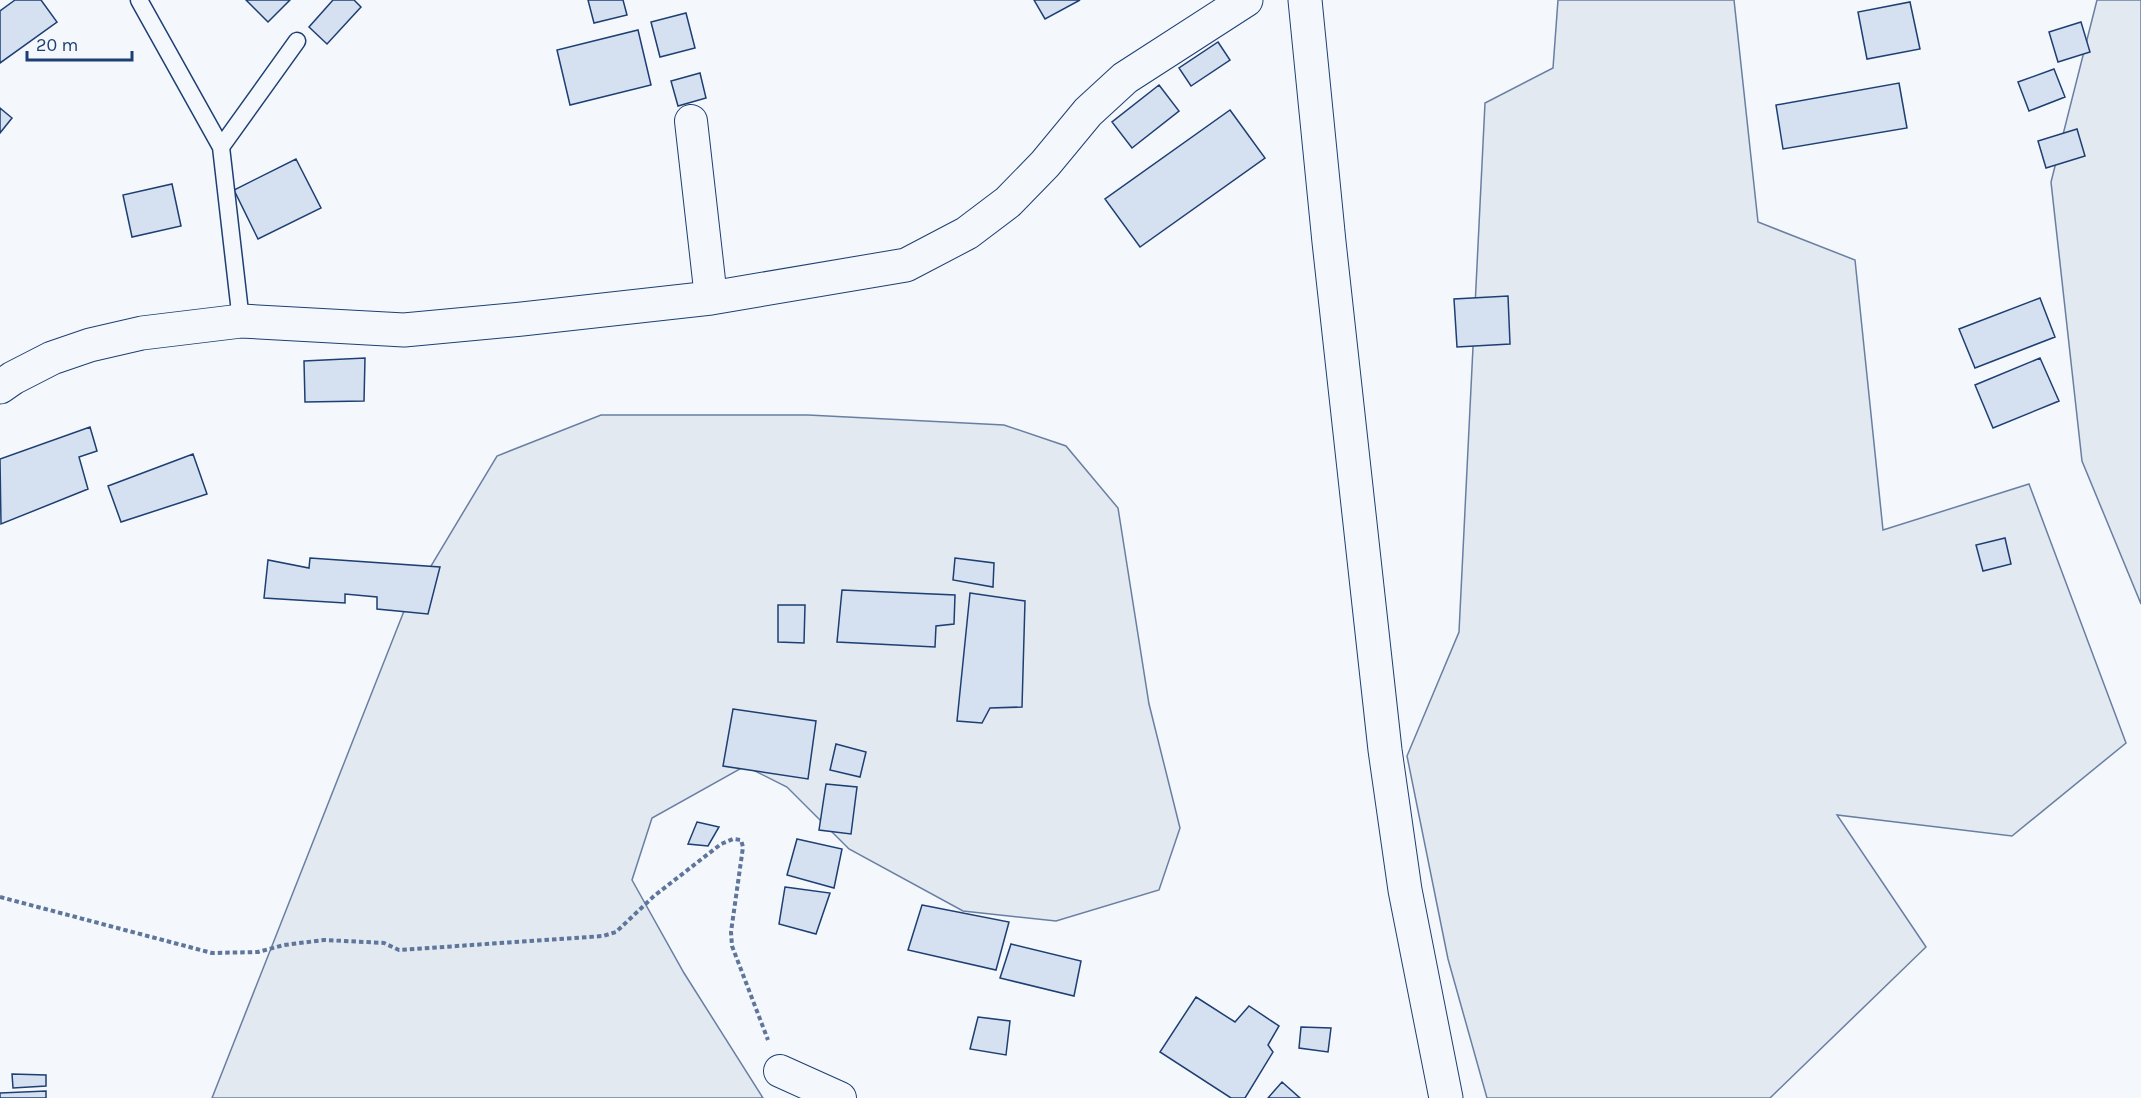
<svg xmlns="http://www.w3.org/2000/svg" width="2141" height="1098" font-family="Karla,sans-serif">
<rect width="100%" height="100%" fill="#f4f7fb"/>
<path fill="#e3e9f0" stroke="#687fa3" stroke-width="1.5" d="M1558,0H1734L1758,222L1855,260L1883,530L2029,484L2126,743L2012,836L1837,815L1926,947L1770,1098H1487L1448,959L1407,756L1459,632L1485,103L1553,68Z
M2097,0H2141V604L2082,461L2051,182Z
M601,415H808L1004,425L1066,446L1118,508L1149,704L1180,828L1159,890L1056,921L963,911L849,849L787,787L745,766L652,818L632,880L684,973L763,1098H212L404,611L497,456Z"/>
<path fill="#d5e0f0" stroke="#1d3f73" stroke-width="1.5" d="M15,0H41L57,22L0,63V11Z
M246,0H290L268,22Z
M333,0H354L361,7L327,44L309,27Z
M588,0H623L627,15L594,23Z
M1034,0H1080L1045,19Z
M1910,2L1920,49L1867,59L1858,12Z
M686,13L695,48L660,57L651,22Z
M2081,22L2090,52L2058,62L2049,32Z
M638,30L651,85L570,105L557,50Z
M1218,42L1230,60L1191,86L1179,68Z
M2054,69L2065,97L2029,111L2018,82Z
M700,73L706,98L678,106L671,81Z
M1899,83L1907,128L1783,149L1776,105Z
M1159,85L1179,111L1132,148L1112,122Z
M0,108L12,118L0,133Z
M1230,110L1265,158L1140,247L1105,199Z
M2077,129L2085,156L2046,168L2038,141Z
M296,159L321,208L258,239L234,190Z
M172,184L181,226L132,237L123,195Z
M1508,296L1510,344L1457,347L1454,299Z
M2040,298L2055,337L1975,368L1959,329Z
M365,358L364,401L305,402L304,361Z
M2040,358L2059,401L1993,428L1975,385Z
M90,427L97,451L79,457L88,489L1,524L0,459Z
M193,454L207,494L121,522L108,486Z
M2005,538L2011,564L1983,571L1976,545Z
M310,558L440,567L428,614L377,609V597L345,594V603L264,598L268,560L309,568Z
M955,558L994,563L993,587L953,580Z
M842,590L955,595L954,624L936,626L935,647L837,642Z
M970,593L1025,601L1022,707L990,708L982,723L957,721Z
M778,605H805L804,643L778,642Z
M733,709L816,721L808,779L723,766Z
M836,744L866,752L860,777L830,770Z
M826,784L857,787L851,834L819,830Z
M697,822L719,827L708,846L688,844Z
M797,839L842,849L834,888L787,875Z
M785,887L830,893L816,934L779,924Z
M922,905L1009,922L996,970L908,950Z
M1011,944L1081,961L1074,996L1000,978Z
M1196,997L1235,1022L1249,1006L1279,1026L1268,1045L1273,1052L1245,1098H1231L1160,1052Z
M978,1017L1010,1021L1006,1055L970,1049Z
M1301,1027L1331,1028L1328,1052L1299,1048Z
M12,1074L46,1075V1086L13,1088Z
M1282,1082L1300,1098H1268Z
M46,1091V1098H0V1093Z"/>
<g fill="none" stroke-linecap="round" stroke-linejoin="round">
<g stroke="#1d3f73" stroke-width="19">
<path id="service" d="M139,0L221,147L241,321
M221,147L297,41"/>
</g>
<g stroke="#1d3f73" stroke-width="34">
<path id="minor" d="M691,121L711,298
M780,1071L840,1098"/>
</g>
<g stroke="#1d3f73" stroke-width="35">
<path id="tertiary" d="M1305,0L1329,242L1385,750L1405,890L1446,1098
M0,387L13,378L52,358L90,345L142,333L241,321L404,330L522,319L711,298L906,265L967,233L1008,202L1045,164L1088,112L1125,78L1246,0"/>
</g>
<path stroke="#5e769c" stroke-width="4" stroke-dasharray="4.5 3" stroke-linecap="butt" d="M0,897L212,953L258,952L284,945L324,940L384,943L399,950L603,936L616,932L654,896L721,844L733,839L741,840L743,847L731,932L732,946L768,1040"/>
<use href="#service" stroke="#f4f7fb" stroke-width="16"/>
<use href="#minor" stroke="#f4f7fb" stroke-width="32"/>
<use href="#tertiary" stroke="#f4f7fb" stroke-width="33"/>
</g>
<path d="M27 51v9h105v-9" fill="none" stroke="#1d3f73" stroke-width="3"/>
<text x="36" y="51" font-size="18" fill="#1d3f73" stroke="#f4f7fb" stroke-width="4.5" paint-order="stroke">20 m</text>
</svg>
